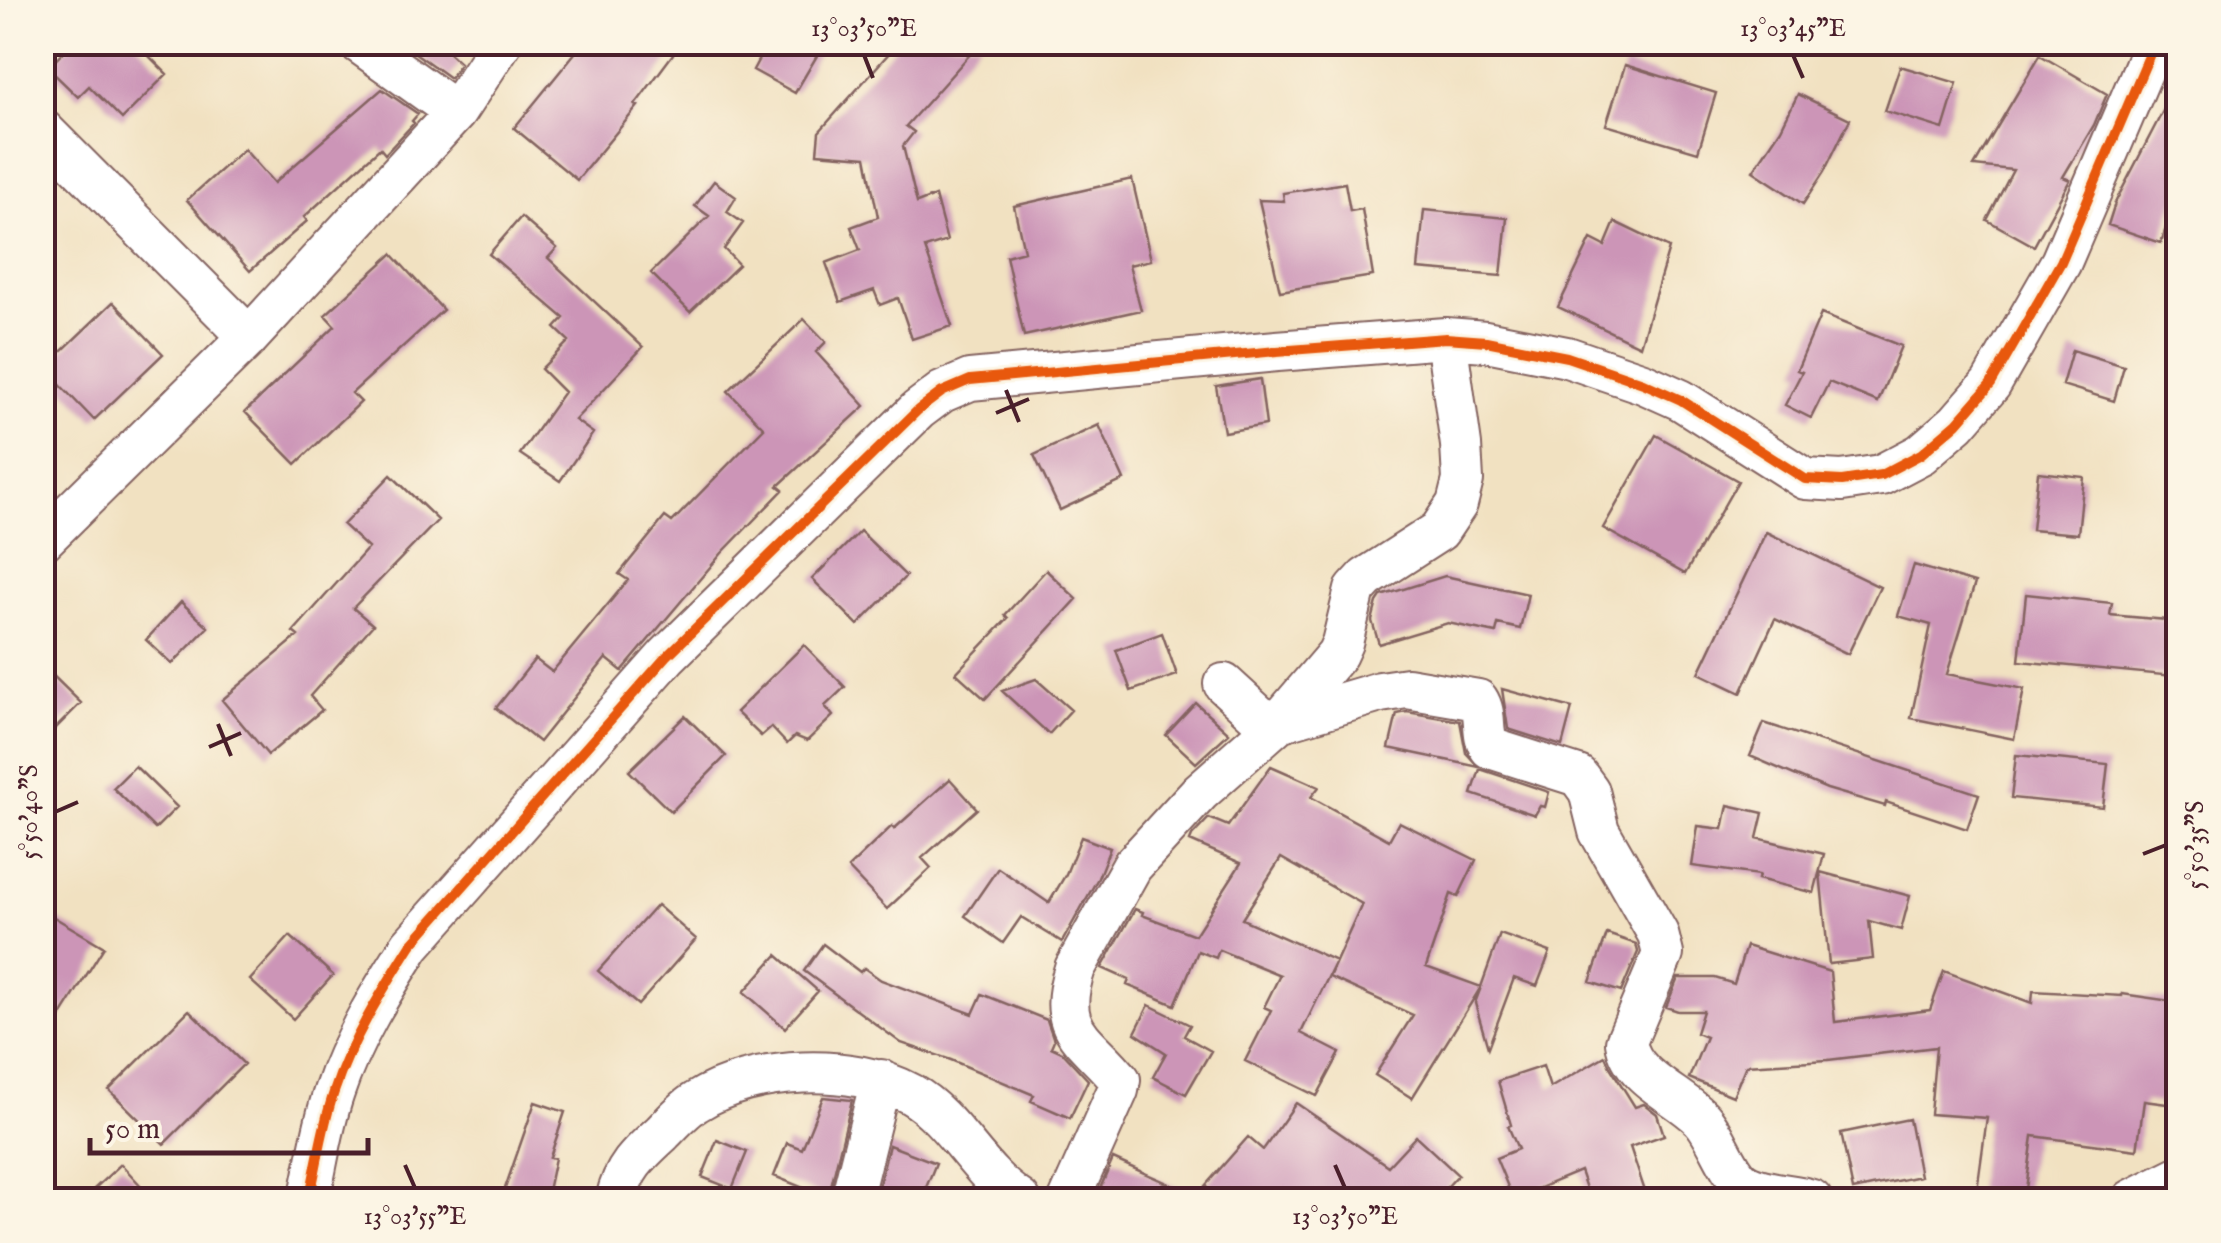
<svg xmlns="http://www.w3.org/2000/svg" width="2221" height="1243" font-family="'IM FELL English',serif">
<rect width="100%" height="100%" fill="#fcf5e5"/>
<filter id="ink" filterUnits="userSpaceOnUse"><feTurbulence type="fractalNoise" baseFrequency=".01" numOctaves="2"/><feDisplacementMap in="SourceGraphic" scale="20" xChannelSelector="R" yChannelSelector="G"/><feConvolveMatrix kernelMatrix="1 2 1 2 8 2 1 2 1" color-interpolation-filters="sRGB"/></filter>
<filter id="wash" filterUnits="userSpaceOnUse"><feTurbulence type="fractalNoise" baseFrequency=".0048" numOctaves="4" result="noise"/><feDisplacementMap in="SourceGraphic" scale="40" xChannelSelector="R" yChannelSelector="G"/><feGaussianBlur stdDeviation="2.25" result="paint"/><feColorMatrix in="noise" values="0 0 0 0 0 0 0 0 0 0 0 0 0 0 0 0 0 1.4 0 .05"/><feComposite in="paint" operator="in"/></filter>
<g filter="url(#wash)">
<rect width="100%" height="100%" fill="#f1e1c1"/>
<g id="blocks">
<path fill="#cc95b7" d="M73,42H135L167,74L122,119L89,86L78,97L48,68Z
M400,42H437L460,63L450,78Z
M584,42H682L635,105L638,106L577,180L514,128Z
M768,42H797L818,54L795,93L753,70Z
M899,42H981L906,126L914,132L903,146L917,203L935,196L947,241L925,248L952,326L912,339L898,298L880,305L874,290L840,302L826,263L860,250L851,227L878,217L866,157L817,153L819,132Z
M2040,55L2107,94L2094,125L2063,177L2070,180L2034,246L1987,220L2013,170L1974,166Z
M1625,65L1716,93L1698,152L1606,125Z
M1900,66L1957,83L1943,129L1885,111Z
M2178,82V191L2161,243L2108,225L2115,203Z
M382,89L418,114L412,121L414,123L385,154L380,148L304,217L307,221L250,271L187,200L244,149L274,183Z
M1798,94L1850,119L1824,172L1803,204L1753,171L1781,129Z
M1132,179L1151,260L1129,265L1141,310L1024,336L1006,256L1024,251L1014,206Z
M714,181L736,197L727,212L743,223L724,249L739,265L690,312L651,273L709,216L695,206Z
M1345,183L1350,211L1362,209L1373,276L1280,291L1259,200L1284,201L1283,193Z
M1424,210L1507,218L1501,276L1418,269Z
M521,217L557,248L548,258L643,347L575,420L593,433L560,481L520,454L564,392L541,369L569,341L555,328L564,318L489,254Z
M1615,222L1669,248L1640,346L1558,307L1591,239L1605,246Z
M392,254L443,310L352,393L361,402L296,464L245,412L335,326L325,315Z
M113,302L163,354L94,420L44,368Z
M1821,314L1901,346L1878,402L1829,382L1811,418L1785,405L1802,372L1797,370Z
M804,319L826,342L816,352L865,406L778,486L783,490L722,553L622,671L606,658L539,742L496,708L535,659L552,672L628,580L619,574L665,517L672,522L764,428L728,391Z
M2072,350L2124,366L2114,401L2062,385Z
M1260,379L1266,425L1224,432L1216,386Z
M1099,425L1124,480L1060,510L1034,455Z
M1656,435L1738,481L1685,574L1603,528Z
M2038,472L2084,477L2078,534L2032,530Z
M391,475L438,520L353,608L373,625L310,696L322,710L268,755L222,700L298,636L293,632L368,548L343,525Z
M860,531L906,576L858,625L812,579Z
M1766,532L1880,587L1848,654L1775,619L1741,693L1699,673Z
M1914,565L1975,583L1947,674L2024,689L2014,739L1911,718L1931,625L1898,616Z
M1046,570L1077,599L985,699L956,673L1008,618L1005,615Z
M1445,576L1528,594L1520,629L1498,624L1496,633L1448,623L1379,644L1372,621L1377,602L1381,596Z
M2026,594L2112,603L2110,615L2178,621L2173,676L2019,661Z
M181,602L208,627L172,664L146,640Z
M1162,633L1177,675L1131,691L1116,650Z
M804,645L845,687L825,706L833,716L807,741L795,736L787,744L771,727L761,736L736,712Z
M42,665L81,703L42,742Z
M1036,679L1071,710L1049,734L1002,691Z
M1502,689L1572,708L1562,746L1508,729Z
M1196,703L1229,733L1196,763L1166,735Z
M1407,712L1460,721L1466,753L1479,767L1389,748L1397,714Z
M685,716L726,756L671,812L629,771Z
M1764,723L1979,794L1967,829L1886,802L1885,806L1827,789L1750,756Z
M2016,755L2108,764L2103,807L2011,798Z
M135,766L177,807L155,829L113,788Z
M1271,766L1319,787L1311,797L1389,840L1399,822L1476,860L1458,897L1451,894L1426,967L1481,987L1500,934L1550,952L1537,986L1514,978L1488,1048L1475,1003L1481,987L1412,1098L1375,1075L1413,1015L1329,977L1362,904L1281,858L1242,919L1336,961L1301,1033L1340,1053L1317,1096L1245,1061L1271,1010L1264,1007L1280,975L1219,950L1216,958L1198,951L1175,1005L1127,985L1129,980L1102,968L1135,909L1143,912L1142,915L1195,935L1241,863L1190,841L1192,836L1209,818L1228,826Z
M1480,769L1549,792L1545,807L1540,806L1535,815L1472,794Z
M950,779L977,809L922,858L931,868L887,909L848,868L892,826L894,829Z
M1728,805L1763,813L1757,838L1824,854L1814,893L1758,879L1759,875L1692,866L1698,826L1723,829Z
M1081,837L1110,848L1098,878L1062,942L1021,917L1003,943L965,916L998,868L1049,903L1066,874Z
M1820,872L1910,896L1901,930L1869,921L1873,959L1829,964Z
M657,905L696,939L638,1005L598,971Z
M42,910L104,947L42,1046Z
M1607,934L1636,944L1638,952L1621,992L1590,982Z
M290,936L333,975L293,1019L250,980Z
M823,944L860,972L864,968L881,980L973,1014L982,994L1047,1020L1054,1040L1051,1047L1062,1052L1088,1080L1070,1118L1031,1101L1034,1095L951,1060L901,1043L804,971Z
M1746,946L1830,972L1835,1022L1930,1010L1944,971L2032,1003L2033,991L2122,996V994L2178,1002V1028L2167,1104L2144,1101L2137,1150L2033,1136L2025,1197L1977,1190L1987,1118L1930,1114L1936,1047L1828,1060L1746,1065L1733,1096L1689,1078L1706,1037L1696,1033L1703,1011H1678L1666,1007L1678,978H1715L1734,984Z
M777,955L818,991L785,1028L744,992Z
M1149,1005L1190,1025L1184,1036L1211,1051L1186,1094L1153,1077L1166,1053L1135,1033Z
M189,1010L244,1064L164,1144L109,1090Z
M1605,1056L1610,1067L1635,1107L1644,1104L1657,1114L1664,1135L1630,1147L1648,1200H1590L1580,1171L1513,1199L1496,1158L1518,1149L1508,1126L1511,1125L1498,1081L1543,1066L1550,1088Z
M823,1097L852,1100L828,1198L774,1176L787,1143L802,1149Z
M535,1102L565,1112L550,1157L555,1158L546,1200H501Z
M1296,1103L1388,1166L1416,1136L1458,1175L1435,1200H1219L1205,1186L1248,1137L1263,1150Z
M1909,1119L1920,1176L1853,1190L1841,1133Z
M717,1140L747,1152L732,1189L702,1177Z
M889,1145L936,1163L921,1200H875Z
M1113,1159L1142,1172L1206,1200H1095Z
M121,1164L154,1200H82Z"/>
</g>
</g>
<g filter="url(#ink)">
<use href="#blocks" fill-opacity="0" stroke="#846360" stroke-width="2.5"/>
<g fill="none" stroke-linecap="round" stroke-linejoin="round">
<g stroke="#846360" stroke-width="44">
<path id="minor" d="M358,42L456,112
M42,129L249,337
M42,541L249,337L456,112L502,42
M1224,684L1260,717L1279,722L1380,692L1407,688L1478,700C1488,715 1480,733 1490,748L1578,776L1589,791L1599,831L1658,934L1663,954L1626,1042C1631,1077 1677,1094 1701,1118C1716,1133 1728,1173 1744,1183C1764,1195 1791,1193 1812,1200
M309,1200C317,1165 322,1127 334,1092C351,1040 382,991 411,945L667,656L918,410L942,392L970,380L1277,351L1446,338L1486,341L1567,357L1643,383L1681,400L1805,479L1842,481L1881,475L1921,454L1957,423L1991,384L2061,262L2155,42
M616,1200C623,1168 639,1154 662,1133C673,1122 684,1109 696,1102C753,1066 852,1062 911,1094C954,1118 977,1173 1020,1200
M851,1200L881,1080
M1069,1200L1118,1090L1120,1080C1085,1037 1054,1032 1075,968L1132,866L1200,792L1279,722L1337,654L1342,643L1355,590L1366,578L1439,531L1457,504L1463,480L1461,445L1446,338
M2132,1200L2178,1177"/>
</g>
<use href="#minor" stroke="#fff" stroke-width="40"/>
<g stroke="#fcf5e5" stroke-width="16">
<path id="cycleway" d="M309,1200C317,1165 322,1127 334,1092C351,1040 382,991 411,945L667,656L918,410L942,392L970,380L1277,351L1446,338L1486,341L1567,357L1643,383L1681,400L1805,479L1842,481L1881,475L1921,454L1957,423L1991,384L2061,262L2155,42"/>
</g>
<use href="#cycleway" stroke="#e8590c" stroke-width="10"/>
</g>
</g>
<path fill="none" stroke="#4a1f2b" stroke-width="4" d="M864,55L873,78M1793,55L1803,78M1006,390L1019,422M996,413L1029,399M218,724L231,756M209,747L241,733M55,812L78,802M2143,854L2166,845M405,1165L415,1188M1335,1165L1345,1188"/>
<rect width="2221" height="1243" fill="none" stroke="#fcf5e5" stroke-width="110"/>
<path d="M90 1138v15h278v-15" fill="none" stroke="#4a1f2b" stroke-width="5"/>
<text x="105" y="1138" font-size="30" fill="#4a1f2b" stroke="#fcf5e5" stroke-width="8" paint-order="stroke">50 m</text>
<rect x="55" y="55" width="2111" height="1133" fill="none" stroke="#4a1f2b" stroke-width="4"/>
<g font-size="25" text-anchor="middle" fill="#4a1f2b">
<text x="864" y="36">13°03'50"E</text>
<text x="1793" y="36">13°03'45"E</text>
<text transform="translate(28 812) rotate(-90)" y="9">5°50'40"S</text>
<text transform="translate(2194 845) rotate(-90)" y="9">5°50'35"S</text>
<text x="415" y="1224">13°03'55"E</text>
<text x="1345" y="1224">13°03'50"E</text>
</g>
</svg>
